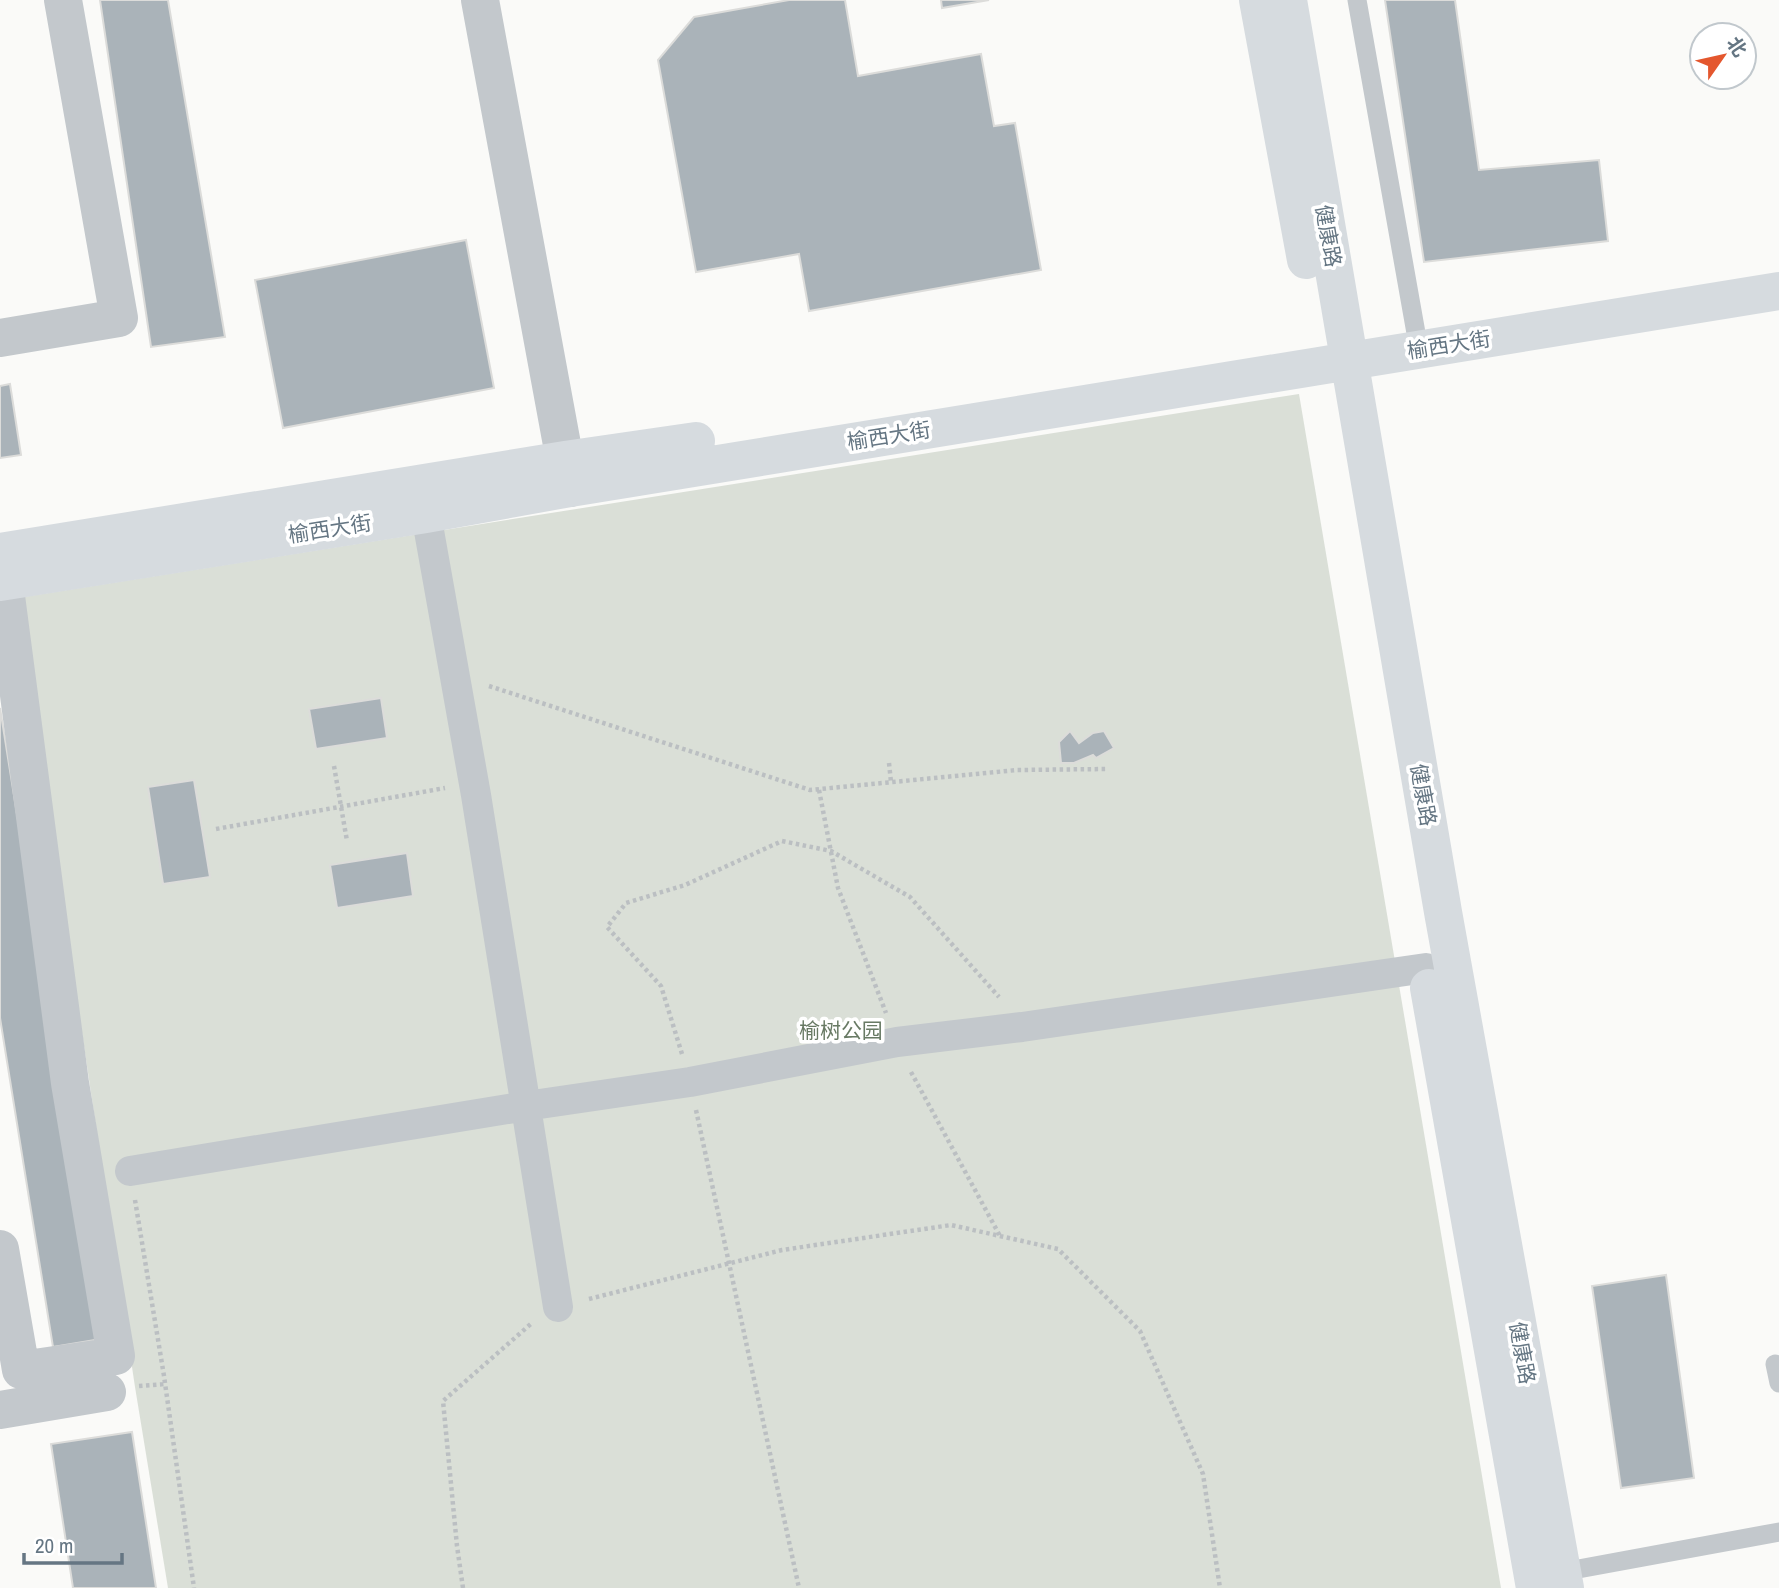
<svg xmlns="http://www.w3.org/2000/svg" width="1779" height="1588" font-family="'Archivo Narrow','Noto Sans SC',sans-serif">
<rect width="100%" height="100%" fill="#fafaf8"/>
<path fill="#dadfd7" d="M1299,394L1501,1588H168L135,1387L17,598Z"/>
<path fill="#aab3b9" stroke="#dcdcda" stroke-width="2" d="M100,0H168L225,337L151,347Z
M789,0H845L858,76L981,54L994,126L1015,123L1041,270L809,311L799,254L696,272L658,60L694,17Z
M941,0H989L942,8Z
M1385,0H1455L1479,170L1599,160L1608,241L1424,262Z
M466,240L494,388L283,428L255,280Z
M10,384L21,455L0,458V386Z
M381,698L387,738L316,749L309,709Z
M0,708L101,1339L53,1347L0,1018Z
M1070,731L1079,743L1093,733L1104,731L1114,748L1096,758L1093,755L1074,763H1061L1059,742Z
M194,780L210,877L163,884L148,787Z
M407,853L413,896L337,908L330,865Z
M1666,1275L1694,1478L1621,1488L1592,1286Z
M132,1432L156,1588H73L51,1444Z"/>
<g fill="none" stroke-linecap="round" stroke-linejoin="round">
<path stroke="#bbbfc2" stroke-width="4.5" stroke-dasharray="3.5 3.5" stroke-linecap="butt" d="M489,686L810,790L1017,770L1107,769
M889,763L891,782
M334,766L347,841
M819,790L838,888L886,1013
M216,829L445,788
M682,1054L661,986L607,927L626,903L685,885L782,841L831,851L910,897L999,997
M911,1072L1000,1236
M696,1110L799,1588
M135,1200L164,1376L194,1588
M589,1299L782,1250L951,1225L1058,1249L1140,1331L1203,1474L1220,1588
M139,1386L165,1384
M463,1588L457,1546L443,1401L533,1322"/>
<path stroke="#c3c8cc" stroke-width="19" d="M1357,0L1419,350
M1775,1364L1779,1383
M1562,1572L1779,1532"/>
<path stroke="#c3c8cc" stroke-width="30" d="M426,514L476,795L558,1307
M130,1171L526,1106L690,1082L897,1042L1022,1027L1426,968"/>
<path stroke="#c3c8cc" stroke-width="38" d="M480,0L570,488
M0,338L119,318L63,0
M0,1249L21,1370L116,1356L70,1083L4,581
M0,1410L107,1392"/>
<path stroke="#d6dbdf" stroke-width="38" d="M1258,0L1306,260
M1288,0L1443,912L1565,1588
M0,552L565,460L696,441
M0,582L426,514L570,488L1779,291
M1429,988L1535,1588"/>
</g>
<g text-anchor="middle" stroke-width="7" stroke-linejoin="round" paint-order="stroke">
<g font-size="21" fill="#657683" stroke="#fff">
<text transform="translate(1328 236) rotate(80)" y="7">健康路</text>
<text transform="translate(1449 345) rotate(-9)" y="7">榆西大街</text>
<text transform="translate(889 436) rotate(-9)" y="7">榆西大街</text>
<text transform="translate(330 529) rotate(-9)" y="7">榆西大街</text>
<text transform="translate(1423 795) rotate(80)" y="7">健康路</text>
<text transform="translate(1522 1353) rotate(80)" y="7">健康路</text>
</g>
<g font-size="21" fill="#687a64" stroke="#fff">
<text x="841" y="1038">榆树公园</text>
</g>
</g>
<g transform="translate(1723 56) rotate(56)"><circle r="33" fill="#ffffff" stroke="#c1c8cd" stroke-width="2"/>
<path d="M0-5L12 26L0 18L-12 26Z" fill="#e4572e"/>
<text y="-10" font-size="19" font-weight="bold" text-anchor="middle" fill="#657683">北</text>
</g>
<path d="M24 1553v10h98v-10" fill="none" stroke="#657683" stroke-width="3.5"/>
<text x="35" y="1553" font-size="21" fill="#657683" stroke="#ffffff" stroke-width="5" paint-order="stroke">20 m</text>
</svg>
